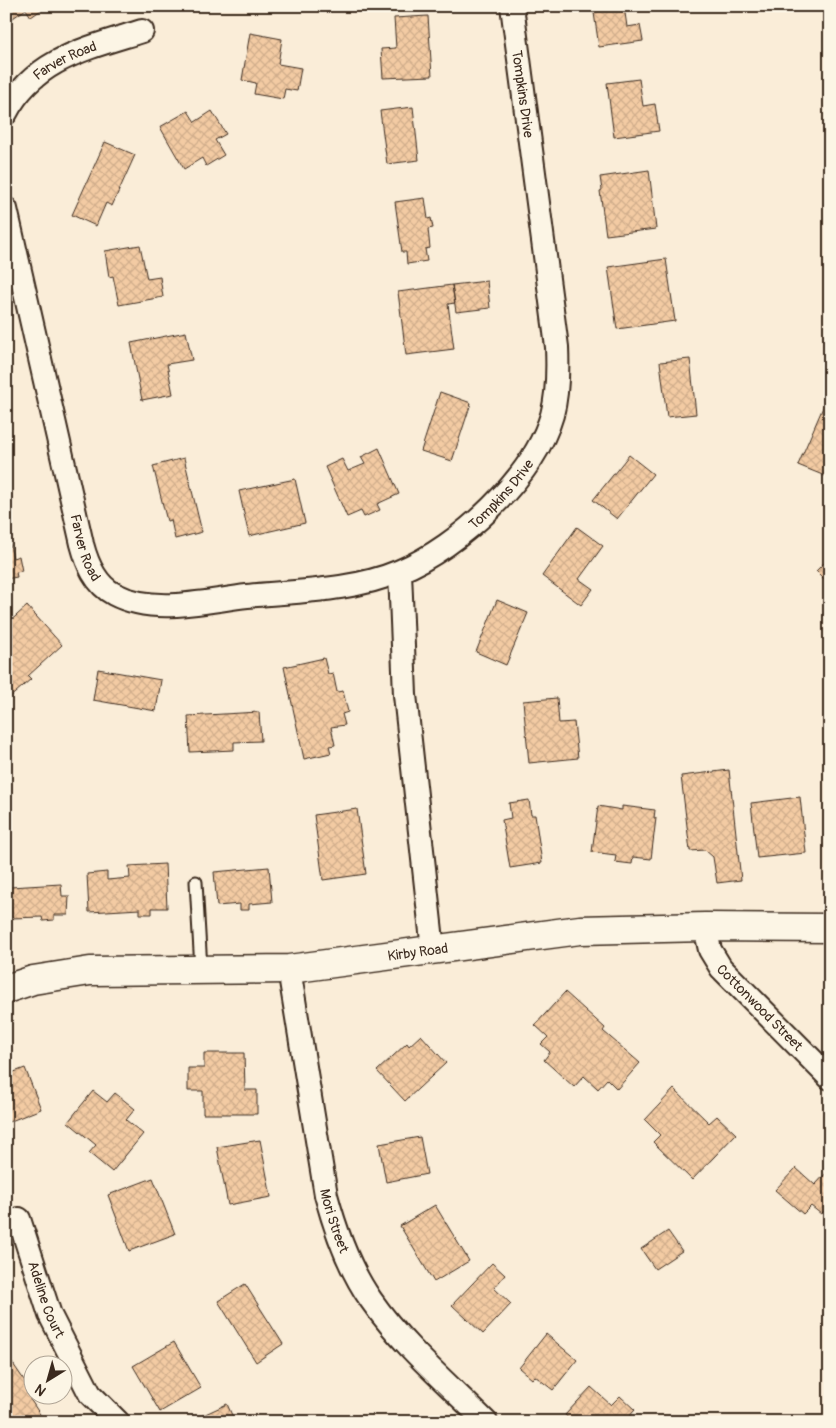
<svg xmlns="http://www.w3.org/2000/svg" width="836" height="1428" font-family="Pangolin,sans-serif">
<defs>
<pattern id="building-cross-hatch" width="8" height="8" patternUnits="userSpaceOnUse" patternTransform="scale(1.25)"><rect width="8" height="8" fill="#f3cba3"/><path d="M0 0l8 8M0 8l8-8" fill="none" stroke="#d1ae8c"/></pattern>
</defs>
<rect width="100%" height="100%" fill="#faedd8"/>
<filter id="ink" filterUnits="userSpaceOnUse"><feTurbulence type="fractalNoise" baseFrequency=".02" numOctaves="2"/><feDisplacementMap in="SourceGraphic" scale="10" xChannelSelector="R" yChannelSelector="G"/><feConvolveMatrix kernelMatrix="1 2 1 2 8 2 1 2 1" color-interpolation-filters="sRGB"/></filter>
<g filter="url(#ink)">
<path fill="url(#building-cross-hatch)" stroke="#3b2a1e" d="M6,6H47L31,17L26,9L10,20L6,15Z
M593,6H624L627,27L640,25L643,41L599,47Z
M428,16L432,76L383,78L381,49L396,48L394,18Z
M250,33L282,39L278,64L301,68L297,91L285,89L283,99L254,94L256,83L242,80Z
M639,79L643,106L655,104L659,131L614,137L607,83Z
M413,107L419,160L387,164L380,111Z
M188,111L195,122L212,111L226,134L215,140L224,155L206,166L202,158L184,169L160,127Z
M105,142L135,155L112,206L106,203L96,226L72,215Z
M649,170L656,229L606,235L600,191L602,190L600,177Z
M425,198L428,219L431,218L433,228L428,229L430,248L425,249L427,261L407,264L406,252H402L395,202Z
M140,245L147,279L160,277L163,297L119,305L113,276L109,277L105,251Z
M666,259L675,321L617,329L608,267Z
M487,281L490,308L456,312L452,285Z
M452,285L455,303L448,304L454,349L406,355L398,292Z
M186,332L192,360L167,364L173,394L142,400L131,343Z
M690,359L696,414L667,417L660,362Z
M440,392L471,403L452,461L421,451Z
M824,405L830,408V478L798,465Z
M379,448L399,494L377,504L380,510L364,517L361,511L347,517L325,467L342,459L348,471L365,464L361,457Z
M629,455L653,474L617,519L593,500Z
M184,458L202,532L175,539L171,520L167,521L153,466Z
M295,479L305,523L249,536L239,491Z
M6,527L13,558L19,556L22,571L16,572L17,577L6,579Z
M577,527L603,546L579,579L593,589L581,605L542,576Z
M830,557V585L816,571Z
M497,600L528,613L506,665L476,652Z
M27,606L62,645L28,676L31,679L7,700L6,656L9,653L6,650V625Z
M324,658L328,674L333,673L337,692L343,691L348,712L342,714L345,725L331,727L335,745L329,746L331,753L304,759L284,667Z
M98,669L161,680L156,711L93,700Z
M557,698L559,723L574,722L578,758L529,763L523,701Z
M259,712L261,741L234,742V750L190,752L188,716Z
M729,770L741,880L717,883L713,857L705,850L690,851L681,776Z
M800,797L806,853L757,858L751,803Z
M529,800L531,815H535L542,863L510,868L502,820L511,818L509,803Z
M598,806L622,810V806L655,810L654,818H656L651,859L633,857L632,864L615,862L616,855L592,852Z
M357,809L366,874L323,880L314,815Z
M165,864L167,908H152V914H140V909L89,912L87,874L107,872V880L130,878L129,866Z
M269,867L272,902L249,904V910H240V904L217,906L214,872Z
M61,884L62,896H69L68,915H54V920L43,921L42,917L11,918L10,887Z
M565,992L605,1028L603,1031L640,1063L617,1089L607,1079L598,1089L584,1076L574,1087L544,1060L550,1052L541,1044L548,1037L535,1025Z
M421,1035L446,1063L405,1101L377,1071L407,1043L409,1046Z
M204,1053H244L245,1090H257V1114H203V1091H188V1068H204Z
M25,1068L41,1109L6,1123V1075Z
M674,1089L709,1123L717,1116L736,1134L692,1180L653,1142L660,1135L645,1120Z
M93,1091L107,1102L115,1093L135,1109L126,1120L143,1134L112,1172L89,1153L96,1145L68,1122Z
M420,1137L427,1174L386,1182L379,1144Z
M260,1140L271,1197L228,1205L217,1147Z
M796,1168L815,1185L828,1171L830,1173V1205L821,1214L811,1206L803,1214L775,1190Z
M153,1178L175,1234L129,1251L108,1195Z
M435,1205L469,1261L434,1282L400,1226Z
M668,1231L682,1251L655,1269L641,1249Z
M492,1263L505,1275L494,1288L511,1304L483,1334L452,1305Z
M245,1284L283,1344L256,1362L218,1301Z
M546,1334L577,1360L553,1390L535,1376L532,1379L519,1368Z
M174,1342L201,1388L160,1412L133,1366Z
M9,1358L35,1396L30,1399L45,1422H6V1360Z
M591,1387L611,1405L620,1396L635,1410L624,1422H573L565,1415Z
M227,1404L235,1422H201L199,1417Z"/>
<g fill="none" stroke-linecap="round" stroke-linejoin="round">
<g stroke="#3b2a1e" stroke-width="15">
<path id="lane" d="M196,882L201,969"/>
</g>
<g stroke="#3b2a1e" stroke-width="26">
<g id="street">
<path id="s1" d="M6,113C34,59 88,48 142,31"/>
<path id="s2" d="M6,209L82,544C87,563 95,584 114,594C154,615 204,601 247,596C297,591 353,591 400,571C459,547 534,477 552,415C558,393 558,370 557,347L512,6"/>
<path d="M400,572L405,695L433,950"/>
<path id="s3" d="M705,927L710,950L721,968L830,1078"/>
<path id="s4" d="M289,969L326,1195C336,1232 349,1269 371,1300C403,1346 447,1383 486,1422"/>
<path id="s5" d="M19,1219L50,1315L90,1394L118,1422"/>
</g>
</g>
<g stroke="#3b2a1e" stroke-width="31">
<g id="secondary">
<path id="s6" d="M6,989L33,980L90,971L289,969L580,930L705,927L830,928"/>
</g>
</g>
<use href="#lane" stroke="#fcf5e5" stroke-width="11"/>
<use href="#street" stroke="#fcf5e5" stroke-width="22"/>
<use href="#secondary" stroke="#fcf5e5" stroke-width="28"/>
</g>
</g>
<g text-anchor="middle" stroke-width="4.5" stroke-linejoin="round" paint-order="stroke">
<g font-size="14" fill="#3b2a1e" stroke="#fcf5e5">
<text dy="5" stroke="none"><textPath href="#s1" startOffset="81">Farver Road</textPath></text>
<text transform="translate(523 94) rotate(82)" y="5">Tompkins Drive</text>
<text dy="5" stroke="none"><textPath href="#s2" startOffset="824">Tompkins Drive</textPath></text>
<text dy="5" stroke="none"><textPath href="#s2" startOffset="348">Farver Road</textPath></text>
<text dy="5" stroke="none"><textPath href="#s6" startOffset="415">Kirby Road</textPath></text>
<text dy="5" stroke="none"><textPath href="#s3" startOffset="100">Cottonwood Street</textPath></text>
<text dy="5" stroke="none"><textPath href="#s4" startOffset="256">Mori Street</textPath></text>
<text dy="5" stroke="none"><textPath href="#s5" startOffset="85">Adeline Court</textPath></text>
</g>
</g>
<rect width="836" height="1428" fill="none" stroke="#fcf5e5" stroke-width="25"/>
<rect x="12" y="12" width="811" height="1403" fill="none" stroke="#3b2a1e" stroke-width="2" filter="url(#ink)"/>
<g transform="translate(48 1380) rotate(217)"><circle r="24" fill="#fcf5e5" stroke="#afa495"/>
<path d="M0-4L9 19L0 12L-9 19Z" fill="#3b2a1e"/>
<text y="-8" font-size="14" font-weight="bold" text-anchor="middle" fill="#3b2a1e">N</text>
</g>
</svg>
